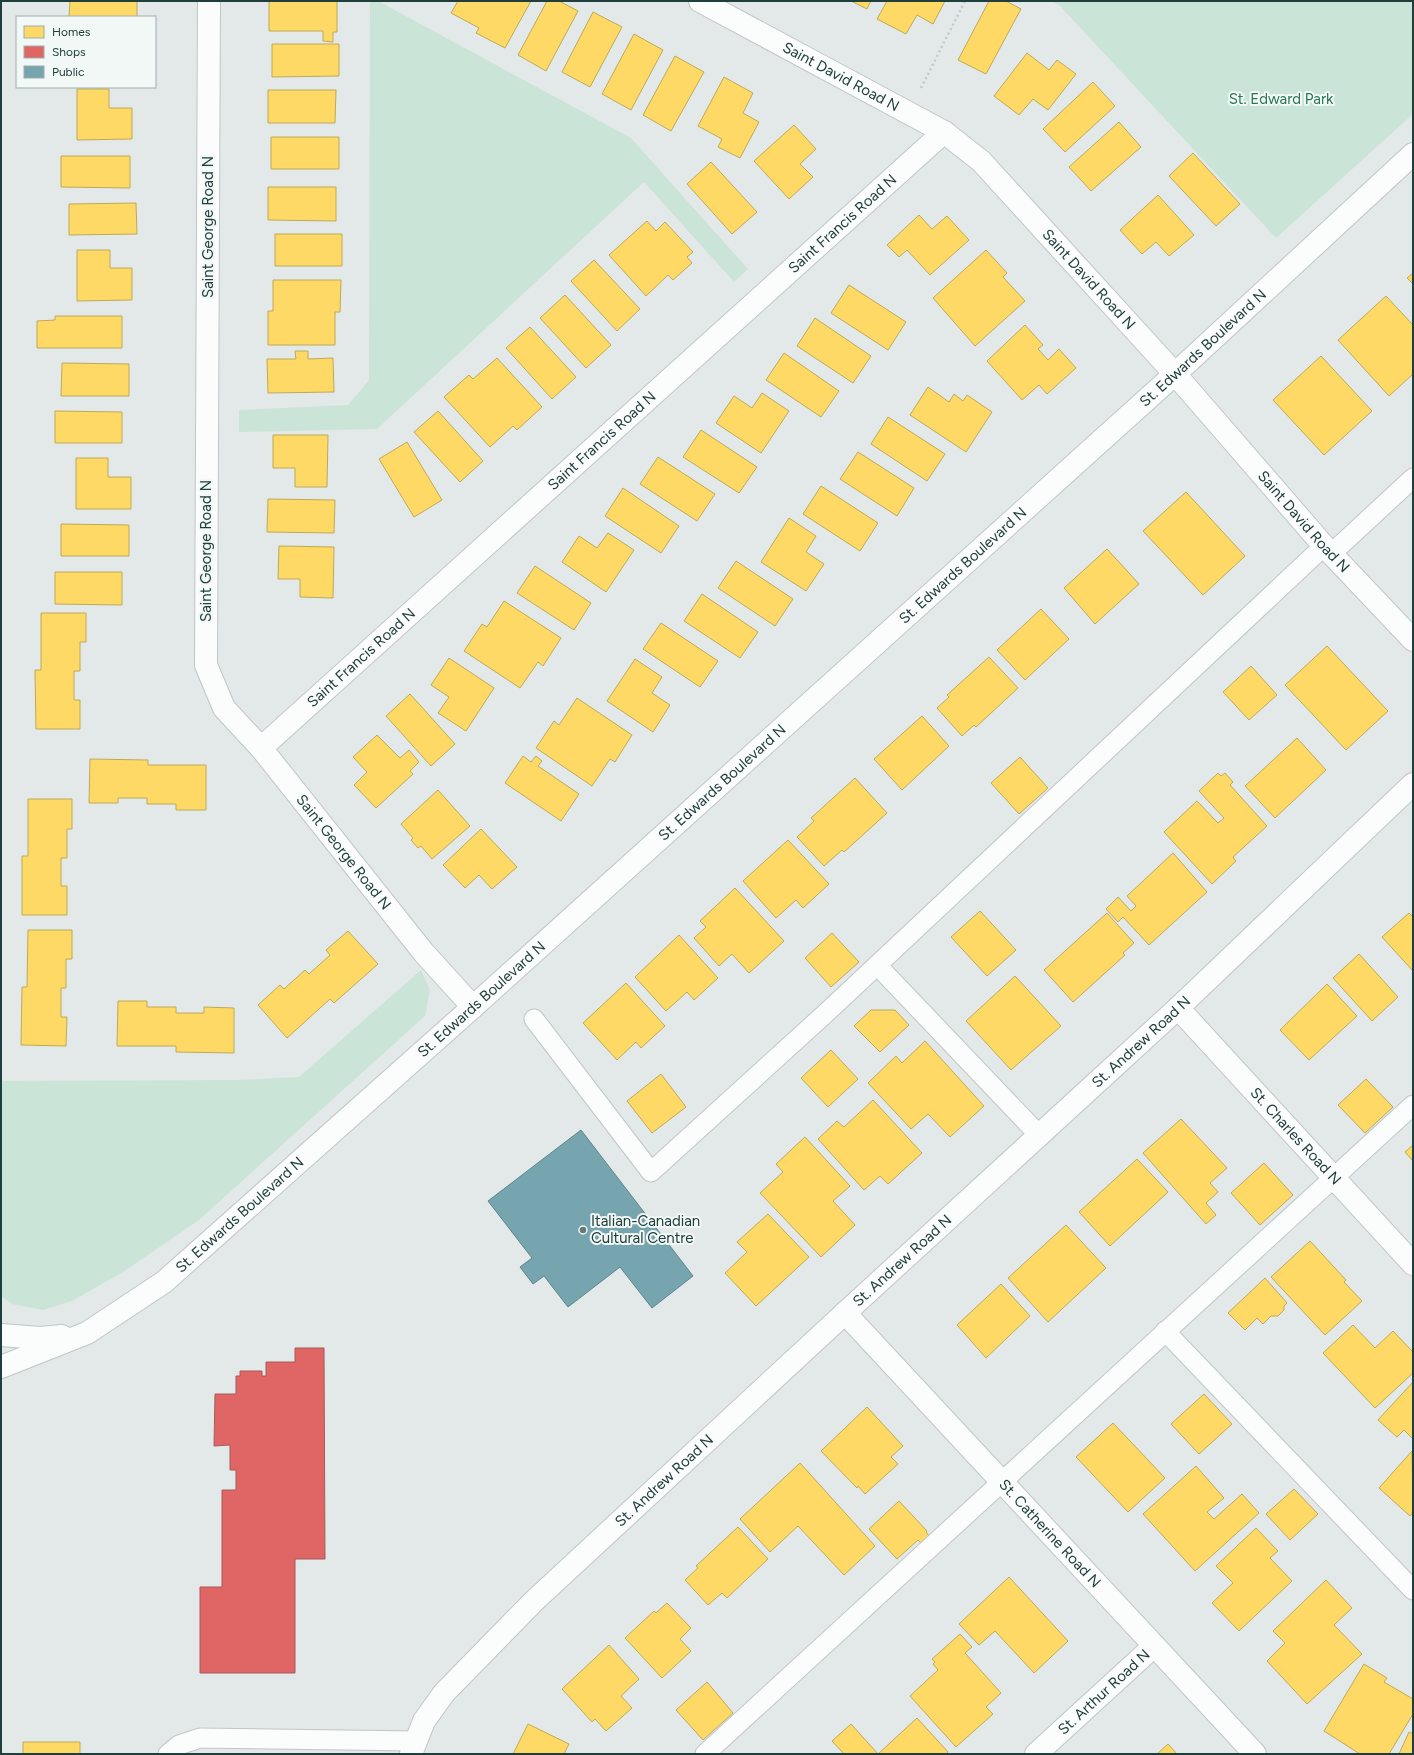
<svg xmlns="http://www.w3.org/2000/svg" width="1414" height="1755" font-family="Figtree,sans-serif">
<rect width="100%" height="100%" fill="#e3e9e8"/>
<path fill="#cbe4d8" d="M370,1H378L631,138L748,269L734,282L644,182L377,429L239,432V410L348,405L369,380Z
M1051,1H1413V114L1276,238L1059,5Z
M421,970L430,990L425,1016L199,1220L123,1272L72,1301L43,1310L12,1304L1,1296V1081L236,1080L299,1077Z"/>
<path fill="#ffd966" stroke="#bcaa59" d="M70,1H137V17H69Z
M269,1H337V32H333V42L323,41V31H269Z
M458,1H531L505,48L476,33L479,28L451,13Z
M547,1H559L578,11L546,71L518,55Z
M851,1H871L867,9Z
M887,1H945L933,24L917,15L906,34L877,19Z
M989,1H1006L1021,9L986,74L958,60Z
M593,12L622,27L590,87L562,72Z
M634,34L663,50L631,110L602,94Z
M272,44H339V76L272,77Z
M1027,53L1049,70L1057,60L1076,74L1048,110L1033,99L1019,115L994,96Z
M675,56L704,72L671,131L643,115Z
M724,77L753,93L743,113L759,122L740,158L718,147L722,139L698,126Z
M1093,82L1115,106L1065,152L1043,129Z
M77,89H109V108H132V139L77,140Z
M268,90H336L335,123H268Z
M1119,122L1141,147L1091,191L1069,167Z
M794,125L816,149L800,164L813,177L789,199L754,161Z
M271,137H339V169H271Z
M1193,153L1240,204L1216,226L1169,176Z
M61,156H130V188L61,187Z
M711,162L757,212L732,234L687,184Z
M268,187H336V221L268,220Z
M1158,195L1194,235L1169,256L1156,242L1142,254L1120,230Z
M136,203L137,234L69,235V204Z
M919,215L932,229L947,216L969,240L930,275L907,250L899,257L887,245Z
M647,221L656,231L665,222L693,252L687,257L692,263L673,280L668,275L646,296L609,255Z
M275,234H342V266H275Z
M77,250H110V268H132V300L77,301Z
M986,250L1007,273L1003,277L1025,301L975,346L933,298Z
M594,260L640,309L617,331L571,281Z
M1413,273V284L1407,278Z
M273,280H341L340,312H335V345H268V311H273Z
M849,285L906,322L888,350L831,313Z
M565,295L611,345L586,368L540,318Z
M1386,296L1413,325V374L1389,396L1338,340Z
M55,316H122V348H37V321L55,320Z
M815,318L871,356L853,383L797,346Z
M1025,325L1043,345L1038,349L1048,360L1059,349L1076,368L1047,394L1039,385L1022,400L987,361Z
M530,327L576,377L552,399L506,348Z
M295,351H308V359L333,358L334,392L268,393L267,359H296Z
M784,353L839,391L821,417L766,380Z
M1321,356L1372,411L1324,455L1273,400Z
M497,358L542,407L517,430L513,426L490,447L444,397L469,375L473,379Z
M62,363L129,364V396H61Z
M928,387L949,402L954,394L963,401L967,395L992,412L966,452L910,415Z
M762,393L789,411L761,453L716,423L734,396L752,408Z
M55,411L122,412V443H55Z
M438,411L483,461L460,482L414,432Z
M888,417L945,454L927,481L871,444Z
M701,430L757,467L739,493L683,457Z
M273,435H328L327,487H295V468H273Z
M407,442L442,500L414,517L379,459Z
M858,452L914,488L897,516L840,479Z
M658,457L715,494L697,521L640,484Z
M76,458H108V477H131V509H76Z
M821,486L878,523L860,551L803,514Z
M623,488L679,526L661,553L605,516Z
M1186,492L1245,556L1203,595L1143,531Z
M268,499L335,500L334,533L267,532Z
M789,518L816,536L806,552L824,564L806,591L761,562Z
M61,524L129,525V556H61Z
M608,533L634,550L606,592L562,562L579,536L597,548Z
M279,546L334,547L333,598L300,597V579H278Z
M1107,549L1139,584L1095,624L1064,588Z
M736,561L793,599L775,626L718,588Z
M535,566L591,603L574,630L517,593Z
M55,572H122V605L55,604Z
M702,594L758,632L740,658L684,621Z
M504,601L561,638L543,666L538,662L520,688L464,651L482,624L487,627Z
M1041,609L1069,639L1025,680L997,650Z
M41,613H86V642H80V671H74V700H80V729H36L35,670H41Z
M661,623L718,661L700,687L643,649Z
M1327,646L1388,711L1346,750L1285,685Z
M989,657L1018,688L976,727L974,725L962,736L937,708L949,697L947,695Z
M449,658L494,688L466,731L438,713L449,697L431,685Z
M635,659L662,677L652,693L670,705L653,732L607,701Z
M1251,666L1277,695L1249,720L1223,692Z
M410,694L455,744L431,766L386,716Z
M577,698L632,735L615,762L610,759L592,786L536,748L554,721L559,725Z
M922,716L949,746L902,790L874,759Z
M377,735L400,758L409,750L419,762L410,771L413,774L376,808L354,785L367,772L353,757Z
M1297,738L1326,770L1275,818L1245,786Z
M523,756L531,762L536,756L542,761L538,766L579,794L561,821L505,783Z
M1020,757L1048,788L1019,814L991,783Z
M90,759L148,760V765H206V810H176V804H147V798H118V803H89Z
M1218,773L1221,776L1225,773L1233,782L1230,785L1267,826L1233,857L1236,861L1212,884L1164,832L1197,801L1218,823L1224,818L1199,791Z
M855,778L887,813L844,852L842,850L824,866L797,837L814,821L811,818Z
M438,790L470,826L432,859L421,846L418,848L411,840L413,838L401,824Z
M28,799H72V829H67V858H61V886H67V915H22V856H28Z
M481,829L517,867L492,889L479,875L465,888L443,865Z
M788,840L829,884L803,908L796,900L776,918L743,881Z
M1173,853L1207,892L1149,945L1123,917L1118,922L1106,909L1118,897L1131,911L1136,906L1127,896Z
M735,888L784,941L749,973L732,954L719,966L694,938L706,927L700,921Z
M980,911L1016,950L987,976L951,937Z
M1107,913L1134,943L1123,953L1125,955L1073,1002L1044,970Z
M1409,913L1413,917V971L1382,937Z
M28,930H72V959H66V988H61V1017H67L66,1046L21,1045L22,987H27Z
M348,931L378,964L334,1003L330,999L287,1038L258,1005L280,985L284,989L305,970L309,974L330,955L326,950Z
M832,933L859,962L831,987L805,958Z
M679,935L718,978L694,1000L687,992L666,1011L635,977Z
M1359,954L1398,997L1372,1021L1333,978Z
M1015,976L1061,1026L1011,1070L966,1021Z
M626,983L665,1026L641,1048L636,1042L617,1060L583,1023Z
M1327,984L1357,1016L1309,1060L1280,1030Z
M118,1001H147V1007H176V1013H204V1007L234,1008V1053L176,1052V1046H117Z
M871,1010H895L909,1025L880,1052L854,1026Z
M925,1041L984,1106L950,1137L928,1114L911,1129L868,1083L896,1056L902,1063Z
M831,1050L858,1079L828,1107L801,1078Z
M661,1074L686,1107L652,1133L627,1101Z
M1366,1079L1393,1107L1365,1133L1338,1105Z
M873,1100L922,1153L888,1184L880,1176L864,1190L818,1139L837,1121L844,1127Z
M1181,1119L1227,1168L1210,1183L1218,1192L1206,1203L1216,1215L1206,1224L1143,1153Z
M805,1137L850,1186L833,1201L855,1225L821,1257L760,1193L783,1172L776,1164Z
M1413,1145V1161L1405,1152Z
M1137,1159L1168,1192L1110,1246L1079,1212Z
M1264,1163L1293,1195L1260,1225L1231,1193Z
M768,1214L809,1257L756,1306L725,1273L747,1252L737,1242Z
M1066,1225L1106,1268L1048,1322L1008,1278Z
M1310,1241L1346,1280L1344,1282L1362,1301L1325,1335L1271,1277Z
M1265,1278L1287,1303L1284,1306V1310L1278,1316H1271L1263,1324L1257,1318L1245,1330L1228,1313Z
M1001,1284L1030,1316L986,1358L957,1325Z
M1353,1325L1375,1348L1393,1331L1413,1352V1373L1375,1408L1323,1353Z
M1413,1382V1439L1404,1430L1397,1437L1378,1420Z
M1204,1394L1232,1424L1199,1454L1171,1424Z
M867,1407L903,1446L891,1457L898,1464L865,1494L858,1486L857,1488L821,1451Z
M1113,1423L1165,1478L1128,1512L1076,1457Z
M1412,1451L1413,1512L1410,1516L1379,1488Z
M800,1463L875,1546L844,1575L798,1526L770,1552L740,1519Z
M1196,1466L1224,1498L1207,1512L1214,1519L1242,1494L1259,1513L1195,1571L1143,1514Z
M1294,1489L1318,1514L1290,1540L1266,1514Z
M899,1501L927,1531L926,1532L930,1537L922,1544L918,1540L897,1559L869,1529Z
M738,1527L768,1559L727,1598L722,1593L708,1605L685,1580L698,1568L696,1566Z
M1256,1528L1278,1551L1270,1558L1292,1581L1239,1631L1212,1603L1233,1583L1216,1566Z
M1009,1577L1068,1641L1034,1673L995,1631L979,1645L959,1624Z
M1326,1580L1352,1608L1334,1625L1362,1654L1307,1704L1267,1661L1285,1643L1273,1631Z
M667,1603L691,1628L680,1639L691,1651L662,1678L625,1638L654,1611L656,1613Z
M960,1634L972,1647L965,1653L1001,1693L986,1707L993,1714L956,1747L910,1696L938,1670L933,1664L935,1662L932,1659Z
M609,1645L639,1679L621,1696L632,1708L606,1731L595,1719L592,1722L562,1689Z
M1364,1664L1387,1678L1384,1682L1413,1699V1714L1389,1754H1360L1324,1731Z
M707,1682L733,1713L703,1740L676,1710Z
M917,1718L948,1752L946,1754H844L832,1741L851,1724L878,1754Z
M528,1724L569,1744L564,1754H513Z
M1409,1732L1413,1734V1754H1399Z
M23,1742H80V1754H23Z
M1168,1744L1177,1754H1157Z"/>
<path fill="#e06666" stroke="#a65a59" d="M295,1348H324L325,1559H295V1673H200V1587H222V1490H236V1470H230V1445L214,1446L215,1394H236V1376H240V1371H262V1376H266V1362H295Z"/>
<path fill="#76a5af" stroke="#5c868c" d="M581,1130L693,1276L652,1308L620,1267L568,1307L544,1276L533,1284L520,1267L532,1258L488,1201Z"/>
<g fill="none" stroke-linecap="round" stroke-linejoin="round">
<g stroke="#c0c6c5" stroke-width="21">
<path id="lane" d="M1332,553L1413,478
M877,965L1039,1135
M534,1019L651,1172L826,1013L1324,546
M1165,1331L1413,1590
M168,1754L179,1745L200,1738L416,1741
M705,1754L1413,1105"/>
</g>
<g stroke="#c0c6c5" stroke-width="24">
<g id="street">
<path id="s1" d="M209,1L206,665L224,708L261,748L424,953L473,1007"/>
<path id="s2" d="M700,1L944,132L981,161L1175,374L1324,546L1413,640"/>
<path id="s3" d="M261,748L944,132"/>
<path id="s4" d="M1178,1008L1413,1264"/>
<path id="s5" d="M845,1313L1255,1754"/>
<path id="s6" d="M411,1754L424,1721L444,1693L534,1601L845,1313L1178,1008L1413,784"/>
<path id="s7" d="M1036,1754L1154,1646"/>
</g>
</g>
<g stroke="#bfc7c5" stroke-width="24">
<g id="secondary">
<path d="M1,1335L40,1338L62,1336"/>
<path id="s8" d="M1,1367L87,1333L164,1282L473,1007L1175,374L1413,154"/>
</g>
</g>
<path stroke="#c0cac7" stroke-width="2.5" stroke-dasharray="2 3" stroke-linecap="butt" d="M921,88L965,1"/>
<use href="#lane" stroke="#fbfcfc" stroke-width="19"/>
<use href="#street" stroke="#fbfcfc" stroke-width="22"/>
<use href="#secondary" stroke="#fbfcfc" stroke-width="22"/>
</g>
<circle fill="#647a78" stroke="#f1f8f6" stroke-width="1.5" cx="583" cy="1230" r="4"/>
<g text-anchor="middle" stroke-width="4" stroke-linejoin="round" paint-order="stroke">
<g font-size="15" fill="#203e3b" stroke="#f1f8f6">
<text dy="5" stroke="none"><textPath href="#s2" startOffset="160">Saint David Road N</textPath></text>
<text dy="5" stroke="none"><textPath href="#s3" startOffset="783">Saint Francis Road N</textPath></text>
<text transform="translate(208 227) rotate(-90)" y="5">Saint George Road N</text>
<text dy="5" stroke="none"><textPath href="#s2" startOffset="484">Saint David Road N</textPath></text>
<text dy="5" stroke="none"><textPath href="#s8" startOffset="1582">St. Edwards Boulevard N</textPath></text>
<text dy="5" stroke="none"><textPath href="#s3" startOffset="459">Saint Francis Road N</textPath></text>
<text dy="5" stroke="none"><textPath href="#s2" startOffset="808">Saint David Road N</textPath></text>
<text transform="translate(206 551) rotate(-90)" y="5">Saint George Road N</text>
<text dy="5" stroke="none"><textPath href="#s8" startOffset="1258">St. Edwards Boulevard N</textPath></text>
<text dy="5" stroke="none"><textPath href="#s3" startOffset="135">Saint Francis Road N</textPath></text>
<text dy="5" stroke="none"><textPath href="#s8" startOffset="934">St. Edwards Boulevard N</textPath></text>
<text dy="5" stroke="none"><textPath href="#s1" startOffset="898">Saint George Road N</textPath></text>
<text dy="5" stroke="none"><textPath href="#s8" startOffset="610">St. Edwards Boulevard N</textPath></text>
<text dy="5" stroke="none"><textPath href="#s6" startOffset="1024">St. Andrew Road N</textPath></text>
<text dy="5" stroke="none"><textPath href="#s4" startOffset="174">St. Charles Road N</textPath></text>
<text dy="5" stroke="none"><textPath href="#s8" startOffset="286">St. Edwards Boulevard N</textPath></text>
<text dy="5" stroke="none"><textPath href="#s6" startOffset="700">St. Andrew Road N</textPath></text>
<text dy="5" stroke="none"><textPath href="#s6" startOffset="376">St. Andrew Road N</textPath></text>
<text dy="5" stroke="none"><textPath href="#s5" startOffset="301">St. Catherine Road N</textPath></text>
<text dy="5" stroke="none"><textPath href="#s7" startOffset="92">St. Arthur Road N</textPath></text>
</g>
<g font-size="15" fill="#287755" stroke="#f1f8f6">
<text x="1281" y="104">St. Edward Park</text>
</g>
<g font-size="15" fill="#203e3b" stroke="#f1f8f6" text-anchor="start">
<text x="591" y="1226">Italian-Canadian<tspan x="591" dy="17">Cultural Centre</tspan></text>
</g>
</g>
<rect width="1414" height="1755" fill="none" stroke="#203e3b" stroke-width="4"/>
<rect x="16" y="16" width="140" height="72" fill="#f1f8f6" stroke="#9daeab"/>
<rect x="24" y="26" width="20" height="12" fill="#ffd966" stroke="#9daeab"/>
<text x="52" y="36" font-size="12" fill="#203e3b">Homes</text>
<rect x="24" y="46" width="20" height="12" fill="#e06666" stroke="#9daeab"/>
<text x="52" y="56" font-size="12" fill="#203e3b">Shops</text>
<rect x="24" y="66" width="20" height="12" fill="#76a5af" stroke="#9daeab"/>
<text x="52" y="76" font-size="12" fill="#203e3b">Public</text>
</svg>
